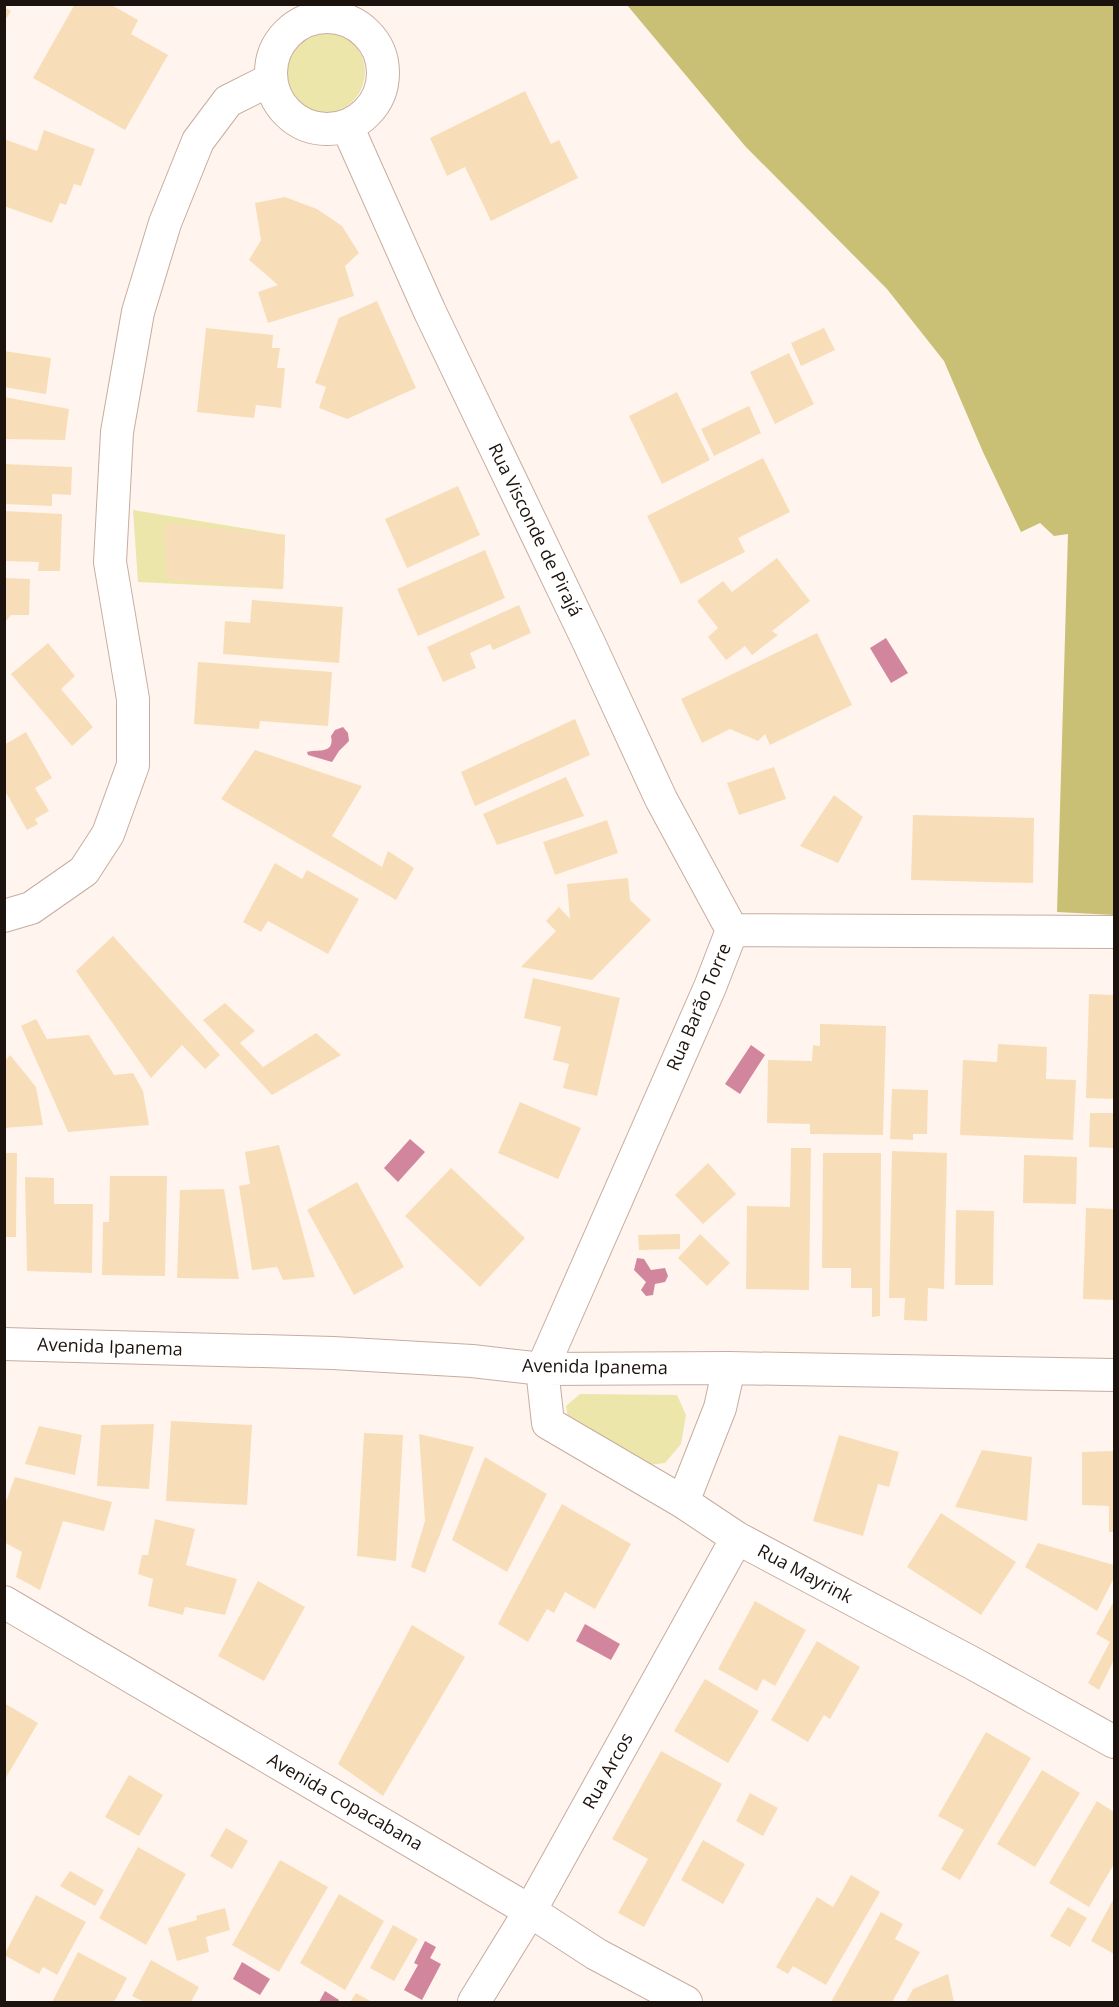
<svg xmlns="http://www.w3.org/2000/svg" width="1119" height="2007" font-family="'Open Sans',sans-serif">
<rect width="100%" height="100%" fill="#fff4ee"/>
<path fill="#ece6ab" d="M283 72a41 41 0 1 1 82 0a41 41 0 1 1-82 0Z
M133,510L285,535L283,589L138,582Z
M580,1394L677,1395L686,1415L681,1444L665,1463L641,1466L569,1423L566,1406Z"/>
<path fill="#c9c076" d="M627,5H1114V915L1057,912L1068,534L1054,536L1040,523L1021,532L983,452L944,361L887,289L745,146Z"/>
<path fill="#d2869e" d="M886,638L908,673L891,683L870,648Z
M343,727L348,733L349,741L339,751L332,762L308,755L307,752C317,749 335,755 331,736L335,730Z
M751,1045L765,1055L740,1094L725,1084Z
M410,1139L425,1152L398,1182L384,1168Z
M637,1258L644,1259L651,1270L665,1268L668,1276L665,1282L655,1284L653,1295L646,1296L641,1290L646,1282L634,1270Z
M585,1624L620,1644L611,1660L576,1641Z
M425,1941L436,1947L430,1958L441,1964L422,2000L404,1990L418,1965L414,1963Z
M242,1962L270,1979L260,1995L233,1979Z
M325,1991L339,2000L338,2002H319Z"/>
<path fill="#f8deb8" d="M75,4H110L138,20L131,34L168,55L125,130L33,78Z
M4,7L11,11L4,22Z
M525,91L551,144L559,140L578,178L491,221L465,167L447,176L430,138Z
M44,130L95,149L81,186L74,184L66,205L60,203L52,223L4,206V139L37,151Z
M285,197L317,209L342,226L359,253L345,266L354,296L268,323L258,292L278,285L249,260L261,240L255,203Z
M377,301L416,388L347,419L319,408L326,387L315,383L339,318Z
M206,328L273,335L272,348H280L277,368H285L281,408L256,405L254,418L197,412Z
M824,328L835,350L801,366L791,343Z
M4,351L51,358L46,394L4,387Z
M789,353L814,404L775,424L750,372Z
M677,392L710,460L662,484L629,416Z
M4,397L69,409L65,440L4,439Z
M749,406L761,433L714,456L701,429Z
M763,458L790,512L738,538L745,552L681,584L647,516Z
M4,464L72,467L71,495L52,494V506L4,504Z
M458,486L480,535L407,568L385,519Z
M4,511L62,514L60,571H38L39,562L4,561Z
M164,523L285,535L283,589L167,579Z
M485,550L505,598L418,636L397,589Z
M777,558L810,601L772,631L778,635L752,655L745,646L726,660L708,637L718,628L697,601L723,581L732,592Z
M5,578L30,579L29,615H11L5,622Z
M252,600L343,607L339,663L223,654L225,621L250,623Z
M519,605L531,633L493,650L490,644L470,653L476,668L443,682L427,647Z
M817,633L852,705L770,745L765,734L758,741L730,729L702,743L681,699Z
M48,643L75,676L61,689L93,727L72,746L11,674Z
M198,662L332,672L328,726L260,721L259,729L194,724Z
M575,719L590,755L475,806L461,772Z
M26,732L52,778L35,788L49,811L35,819L38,824L27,830L4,789V745Z
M255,750L362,786L332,836L382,867L388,851L414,868L396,900L221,799Z
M774,767L786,799L739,815L727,783Z
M566,777L584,816L497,845L483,814Z
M834,795L863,817L838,863L800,846Z
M913,815L1034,818L1033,883L911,880Z
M607,820L618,853L555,875L543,842Z
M275,863L302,879L307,870L359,899L328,954L268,921L261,932L243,922Z
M628,878L630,900L651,920L592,980L521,967L556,931L546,921L559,907L570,919L567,884Z
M113,936L220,1055L205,1069L182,1045L151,1078L76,971Z
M533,978L620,998L597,1096L563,1088L569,1064L553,1060L561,1027L524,1018Z
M1089,994L1114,995V1099L1086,1098Z
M225,1003L255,1031L240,1043L263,1067L316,1033L341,1055L272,1095L203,1020Z
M36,1019L47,1039L89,1035L114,1075L133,1073L143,1091L149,1125L68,1132L21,1026Z
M820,1024L886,1026L883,1135L810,1134V1124L767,1123L768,1060L812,1061L813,1045L820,1046Z
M998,1044L1047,1047L1046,1079L1076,1080L1073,1140L960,1135L963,1060L997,1062Z
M10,1055L36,1087L43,1125L4,1128V1062Z
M892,1089L928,1090L927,1134H913V1140L890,1139Z
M520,1102L581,1128L558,1179L498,1153Z
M1090,1113H1114V1148L1089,1147Z
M279,1145L315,1277L283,1280L277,1267L252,1270L239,1186L250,1184L245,1152Z
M791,1148H811L809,1290L746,1289L747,1206L790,1207Z
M892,1151L947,1153L944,1289L928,1288L927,1321L904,1320L905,1298H889Z
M5,1153H17L16,1237H5Z
M823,1153H881L880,1316L872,1317V1288H851V1268H822Z
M1024,1155L1077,1157L1076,1204L1023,1203Z
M708,1163L736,1194L703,1224L675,1195Z
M451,1168L525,1238L480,1287L405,1216Z
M110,1176H167L165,1276L102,1275L103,1222H109Z
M25,1177L54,1178V1204H93L92,1273L27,1271Z
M357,1182L404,1267L354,1295L307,1210Z
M224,1189L239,1279L177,1278L180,1190Z
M1086,1208L1114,1209V1300L1083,1299Z
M956,1210L994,1211L993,1285H955Z
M680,1234V1249L639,1250L638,1235Z
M700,1234L730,1263L707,1286L678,1258Z
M171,1421L252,1425L247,1505L166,1501Z
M154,1424L149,1489L97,1486L101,1425Z
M39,1426L82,1435L75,1475L25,1464Z
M364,1433L403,1435L396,1561L357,1556Z
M419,1434L474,1447L425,1573L411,1567L425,1521Z
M839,1435L899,1452L889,1487L878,1484L863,1536L813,1521Z
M982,1450L1032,1457L1027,1521L955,1507Z
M1114,1451V1532H1109V1506L1082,1505V1452Z
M485,1457L547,1494L507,1572L452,1540Z
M15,1477L112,1502L104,1531L63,1521L40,1590L16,1577L22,1552L4,1542V1507Z
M562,1504L631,1544L595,1609L565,1592L554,1613L547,1609L528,1642L498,1624Z
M941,1513L1016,1562L981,1615L907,1567Z
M155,1519L195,1529L186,1565L237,1579L225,1615L185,1607L183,1615L148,1606L153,1579L138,1574L142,1555H148Z
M1038,1543L1114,1565V1578L1097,1611L1025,1567Z
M258,1581L305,1607L264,1681L218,1656Z
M755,1601L806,1630L775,1686L763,1679L757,1691L718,1669Z
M1114,1601V1660L1099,1690L1088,1683L1110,1642L1096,1634Z
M412,1625L465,1657L383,1796L338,1764Z
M817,1641L860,1667L830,1719L824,1715L808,1742L771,1720Z
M705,1679L759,1711L728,1763L674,1731Z
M4,1703L38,1723L4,1781Z
M986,1732L1031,1758L960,1880L941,1869L964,1830L938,1816Z
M661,1751L722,1784L644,1927L618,1913L648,1859L612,1839Z
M1042,1770L1080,1793L1035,1867L997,1844Z
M129,1775L163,1795L139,1836L105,1817Z
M750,1793L778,1808L763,1836L736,1821Z
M1097,1801L1114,1812V1864L1089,1907L1049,1883Z
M226,1828L248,1841L232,1869L210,1856Z
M703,1840L745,1864L723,1904L681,1880Z
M138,1847L186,1874L146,1945L99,1918Z
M280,1860L328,1887L279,1972L232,1945Z
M70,1871L104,1890L95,1906L60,1886Z
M851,1875L880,1892L826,1985L793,1966L788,1974L776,1967L817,1897L833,1907Z
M339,1894L384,1921L345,1990L300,1963Z
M36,1895L86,1922L57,1975L43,1967L39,1974L4,1955Z
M1114,1898V1954L1091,1941Z
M1068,1907L1087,1918L1070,1947L1050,1936Z
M225,1908L230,1930L206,1937L209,1952L177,1961L168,1928L197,1920L196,1916Z
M881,1912L903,1924L895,1939L920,1952L892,2002H831Z
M393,1925L418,1939L394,1981L370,1968Z
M78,1952L127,1978L114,2002H52Z
M151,1960L199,1987L191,2002H144L132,1996Z
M948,1974L954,2002H906L913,1989Z
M356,1993L372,2002H350Z"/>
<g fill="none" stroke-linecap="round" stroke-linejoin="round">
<g stroke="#c7ad9f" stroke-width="34">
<path id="minor" d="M271 73a56 56 0 1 1 112 0a56 56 0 1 1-112 0Z
M347,126L430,312L589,643L661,799L732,930
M4,916L31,908L84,871L108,834L133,765V699L110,562L117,432L138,312L165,223L198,141L228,101L270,80
M1114,932L732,930L710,987L542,1369L548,1423L683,1502L737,1538L974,1664L1114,1742
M4,1344L333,1353L472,1361L542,1369L729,1368L1114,1375
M683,1502L720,1408L729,1368
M4,1602L530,1911L596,1954L686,2002
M474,2002L530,1911L737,1538"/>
</g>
<use href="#minor" stroke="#fff" stroke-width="32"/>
</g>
<g text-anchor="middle" stroke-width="6" stroke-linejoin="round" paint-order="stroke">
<g font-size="18" fill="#1c130e" stroke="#fff">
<text transform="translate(535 530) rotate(64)" y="6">Rua Visconde de Pirajá</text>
<text transform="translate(699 1007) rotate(-67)" y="6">Rua Barão Torre</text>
<text transform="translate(110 1347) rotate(2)" y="6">Avenida Ipanema</text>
<text transform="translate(595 1367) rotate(1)" y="6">Avenida Ipanema</text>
<text transform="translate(805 1574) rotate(28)" y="6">Rua Mayrink</text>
<text transform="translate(608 1771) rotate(-61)" y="6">Rua Arcos</text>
<text transform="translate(345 1802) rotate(30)" y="6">Avenida Copacabana</text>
</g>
</g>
<rect width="1119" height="2007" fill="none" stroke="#1c130e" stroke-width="12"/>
</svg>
